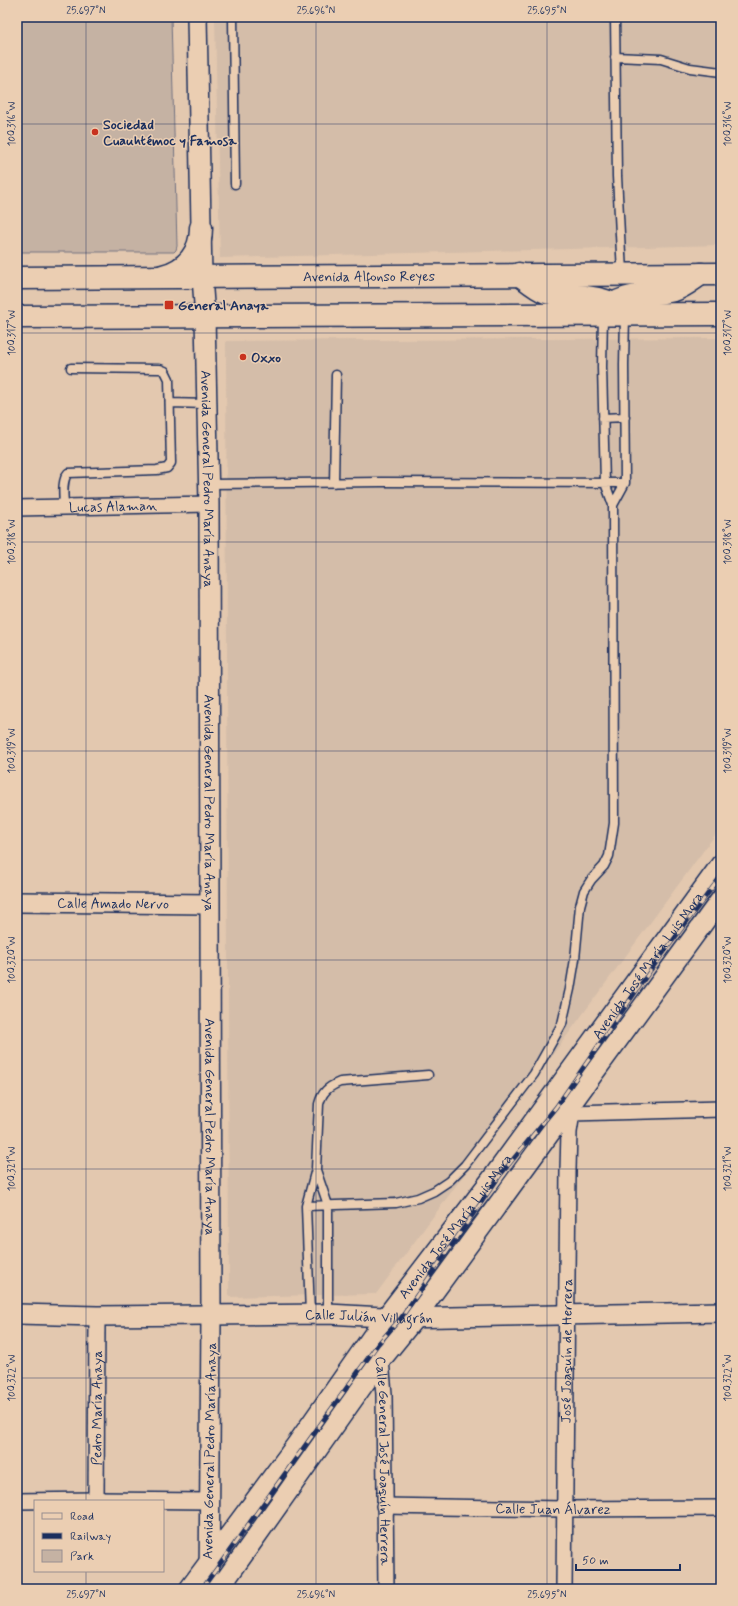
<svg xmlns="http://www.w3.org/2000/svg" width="738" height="1606" font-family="Mynerve,sans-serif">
<rect width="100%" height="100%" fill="#e3c8af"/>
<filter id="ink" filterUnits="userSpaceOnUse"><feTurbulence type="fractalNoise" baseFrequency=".025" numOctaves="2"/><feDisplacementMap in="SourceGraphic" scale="8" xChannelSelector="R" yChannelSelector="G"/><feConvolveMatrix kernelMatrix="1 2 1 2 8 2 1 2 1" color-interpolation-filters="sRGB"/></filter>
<g filter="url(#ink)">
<path fill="#d4bda9" d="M215,17H721V245L220,258Z
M721,338V827L376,1294L229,1297L226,341Z"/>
<path fill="#c5b2a3" stroke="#707080" d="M17,17H171L177,246L176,250L174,252H22L17,254Z"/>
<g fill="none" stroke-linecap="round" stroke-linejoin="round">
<g stroke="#1b2f5e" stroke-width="11">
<path id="service" d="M233,17L235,184
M615,17L617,176L622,273
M615,57L661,59L690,68L721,72
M170,403L207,404
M603,418L625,417
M334,483L336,375
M209,484L381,482L625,483
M613,505L625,483L624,365L625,315
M64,507C64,497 61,481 68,473L157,470L167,468L171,463L169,379L165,371L160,369L71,368
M316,1170L328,1205V1314
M306,1206L396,1203L418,1198L434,1191L449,1181L465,1165L534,1074L562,1024L570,989L575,959L580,906L584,891L591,880L604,866L609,856L614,823L613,505L605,483L602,367L603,315
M310,1314L306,1206L316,1169L319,1104C322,1092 328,1087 340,1082L428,1075"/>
</g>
<g stroke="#1b2f5e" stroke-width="18">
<g id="minor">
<path id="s1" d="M17,508L209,504"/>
<path d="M548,1101L556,1107L572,1113L721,1109"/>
<path id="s2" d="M374,1334L381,1360L384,1394L386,1589"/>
<path id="s3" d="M96,1500L97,1316"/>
<path d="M17,1501L96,1500L210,1501"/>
<path id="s4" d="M384,1506L564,1509L721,1508"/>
<path id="s5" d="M564,1589L568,1170L569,1132L572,1113"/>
</g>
</g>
<g stroke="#1b2f5e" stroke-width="22">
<g id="tertiary">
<path id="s6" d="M197,17L202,277L205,317L209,504L211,1316L209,1589"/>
<path id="s7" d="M17,902L209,904"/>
<path id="s8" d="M17,1314L97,1316L328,1314L401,1318L721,1312"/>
<path id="s9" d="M189,1589L296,1445L385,1318L490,1181L721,864"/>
<path d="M219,1589L381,1360L415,1318L721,899"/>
</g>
</g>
<g stroke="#1b2f5e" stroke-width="25">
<g id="trunk">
<path d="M519,274C527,280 537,289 546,292C567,298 612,293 625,314"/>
<path d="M163,276C187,270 201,252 201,228"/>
<path id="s10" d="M17,278L721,274"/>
<path d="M605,312C621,292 652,296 674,290C684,287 693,279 701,274"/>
<path d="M17,317L721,314"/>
</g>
</g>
<use href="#service" stroke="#ebceb2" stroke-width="8"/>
<use href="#minor" stroke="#ebceb2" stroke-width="15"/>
<use href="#tertiary" stroke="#ebceb2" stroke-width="19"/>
<use href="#trunk" stroke="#ebceb2" stroke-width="22"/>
<g stroke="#1b2f5e" stroke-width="4.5">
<path id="rail" d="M202,1589L378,1344L401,1318L501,1174L556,1107L650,971L721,876"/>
</g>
<use href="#rail" stroke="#ebceb2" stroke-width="3" stroke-dasharray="9" stroke-linecap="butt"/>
</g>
</g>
<path fill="none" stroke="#1b2f5e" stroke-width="1" stroke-opacity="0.45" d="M86,17V1501M316,17V1589M547,17V1589M17,124H721M17,333H721M17,542H721M17,751H721M17,960H721M17,1169H721M17,1378H721M86,1571V1589M17,1587H721"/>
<g fill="#c8321e" stroke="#ebceb2" stroke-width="1.5">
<circle cx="95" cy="132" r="4"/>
<rect x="164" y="300" width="10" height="10" rx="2"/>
<circle cx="243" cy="357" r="4"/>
</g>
<g text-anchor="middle" stroke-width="3" stroke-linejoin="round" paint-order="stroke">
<g font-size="14" font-weight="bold" fill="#1b2f5e" stroke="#ebceb2" text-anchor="start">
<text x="103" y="129">Sociedad<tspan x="103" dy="16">Cuauhtémoc y Famosa</tspan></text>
<text x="178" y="310">General Anaya</text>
<text x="251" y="362">Oxxo</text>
</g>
<g font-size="14" fill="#1b2f5e" stroke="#ebceb2">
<text dy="5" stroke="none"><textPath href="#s10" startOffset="352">Avenida Alfonso Reyes</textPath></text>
<text dy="5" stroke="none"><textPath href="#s6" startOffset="462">Avenida General Pedro María Anaya</textPath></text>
<text dy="5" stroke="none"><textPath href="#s1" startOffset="96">Lucas Alaman</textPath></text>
<text dy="5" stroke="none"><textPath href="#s6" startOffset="786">Avenida General Pedro María Anaya</textPath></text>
<text dy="5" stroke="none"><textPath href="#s7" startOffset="96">Calle Amado Nervo</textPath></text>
<text dy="5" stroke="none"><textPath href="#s9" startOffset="774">Avenida José María Luis Mora</textPath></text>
<text dy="5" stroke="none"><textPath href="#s6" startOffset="1110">Avenida General Pedro María Anaya</textPath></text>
<text dy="5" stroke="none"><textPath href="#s9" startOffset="450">Avenida José María Luis Mora</textPath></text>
<text dy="5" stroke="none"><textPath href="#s8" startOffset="352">Calle Julián Villagrán</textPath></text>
<text dy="5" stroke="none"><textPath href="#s5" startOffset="238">José Joaquín de Herrera</textPath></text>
<text dy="5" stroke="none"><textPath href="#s3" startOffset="92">Pedro María Anaya</textPath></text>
<text transform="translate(209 1451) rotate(-89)" y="5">Avenida General Pedro María Anaya</text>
<text dy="5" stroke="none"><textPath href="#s2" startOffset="128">Calle General José Joaquín Herrera</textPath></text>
<text dy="5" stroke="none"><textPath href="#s4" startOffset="169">Calle Juan Álvarez</textPath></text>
</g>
</g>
<rect width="738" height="1606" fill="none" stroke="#ebceb2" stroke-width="44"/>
<rect x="34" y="1500" width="130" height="72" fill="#ebceb2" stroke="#988e90"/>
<rect x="42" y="1513" width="20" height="6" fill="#ebceb2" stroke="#988e90"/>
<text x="70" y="1520" font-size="12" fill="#1b2f5e">Road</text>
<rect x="42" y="1533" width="20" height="6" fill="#1b2f5e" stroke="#988e90"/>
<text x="70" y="1540" font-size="12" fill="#1b2f5e">Railway</text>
<rect x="42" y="1550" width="20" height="12" fill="#c5b2a3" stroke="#988e90"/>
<text x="70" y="1560" font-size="12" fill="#1b2f5e">Park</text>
<path d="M576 1564v6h104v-6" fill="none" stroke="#1b2f5e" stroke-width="2"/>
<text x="582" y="1564" font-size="12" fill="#1b2f5e" stroke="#ebceb2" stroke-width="3" paint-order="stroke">50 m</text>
<rect x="22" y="22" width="694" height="1562" fill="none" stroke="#1b2f5e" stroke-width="1.5"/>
<g font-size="10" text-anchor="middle" fill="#1b2f5e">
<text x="86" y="14">25.697°N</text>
<text x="316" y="14">25.696°N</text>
<text x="547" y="14">25.695°N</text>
<text transform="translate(727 124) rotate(-90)" y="4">100.316°W</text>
<text transform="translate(11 124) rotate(-90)" y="4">100.316°W</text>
<text transform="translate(727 333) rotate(-90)" y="4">100.317°W</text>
<text transform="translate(11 333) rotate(-90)" y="4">100.317°W</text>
<text transform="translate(727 542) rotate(-90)" y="4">100.318°W</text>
<text transform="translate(11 542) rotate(-90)" y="4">100.318°W</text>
<text transform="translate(727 751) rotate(-90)" y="4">100.319°W</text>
<text transform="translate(11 751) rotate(-90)" y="4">100.319°W</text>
<text transform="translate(727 960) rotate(-90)" y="4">100.320°W</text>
<text transform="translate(11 960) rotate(-90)" y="4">100.320°W</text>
<text transform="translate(11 1169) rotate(-90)" y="4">100.321°W</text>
<text transform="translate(727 1169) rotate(-90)" y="4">100.321°W</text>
<text transform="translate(11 1378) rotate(-90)" y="4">100.322°W</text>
<text transform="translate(727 1378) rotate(-90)" y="4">100.322°W</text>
<text x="86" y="1598">25.697°N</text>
<text x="316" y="1598">25.696°N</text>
<text x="547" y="1598">25.695°N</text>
</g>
</svg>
